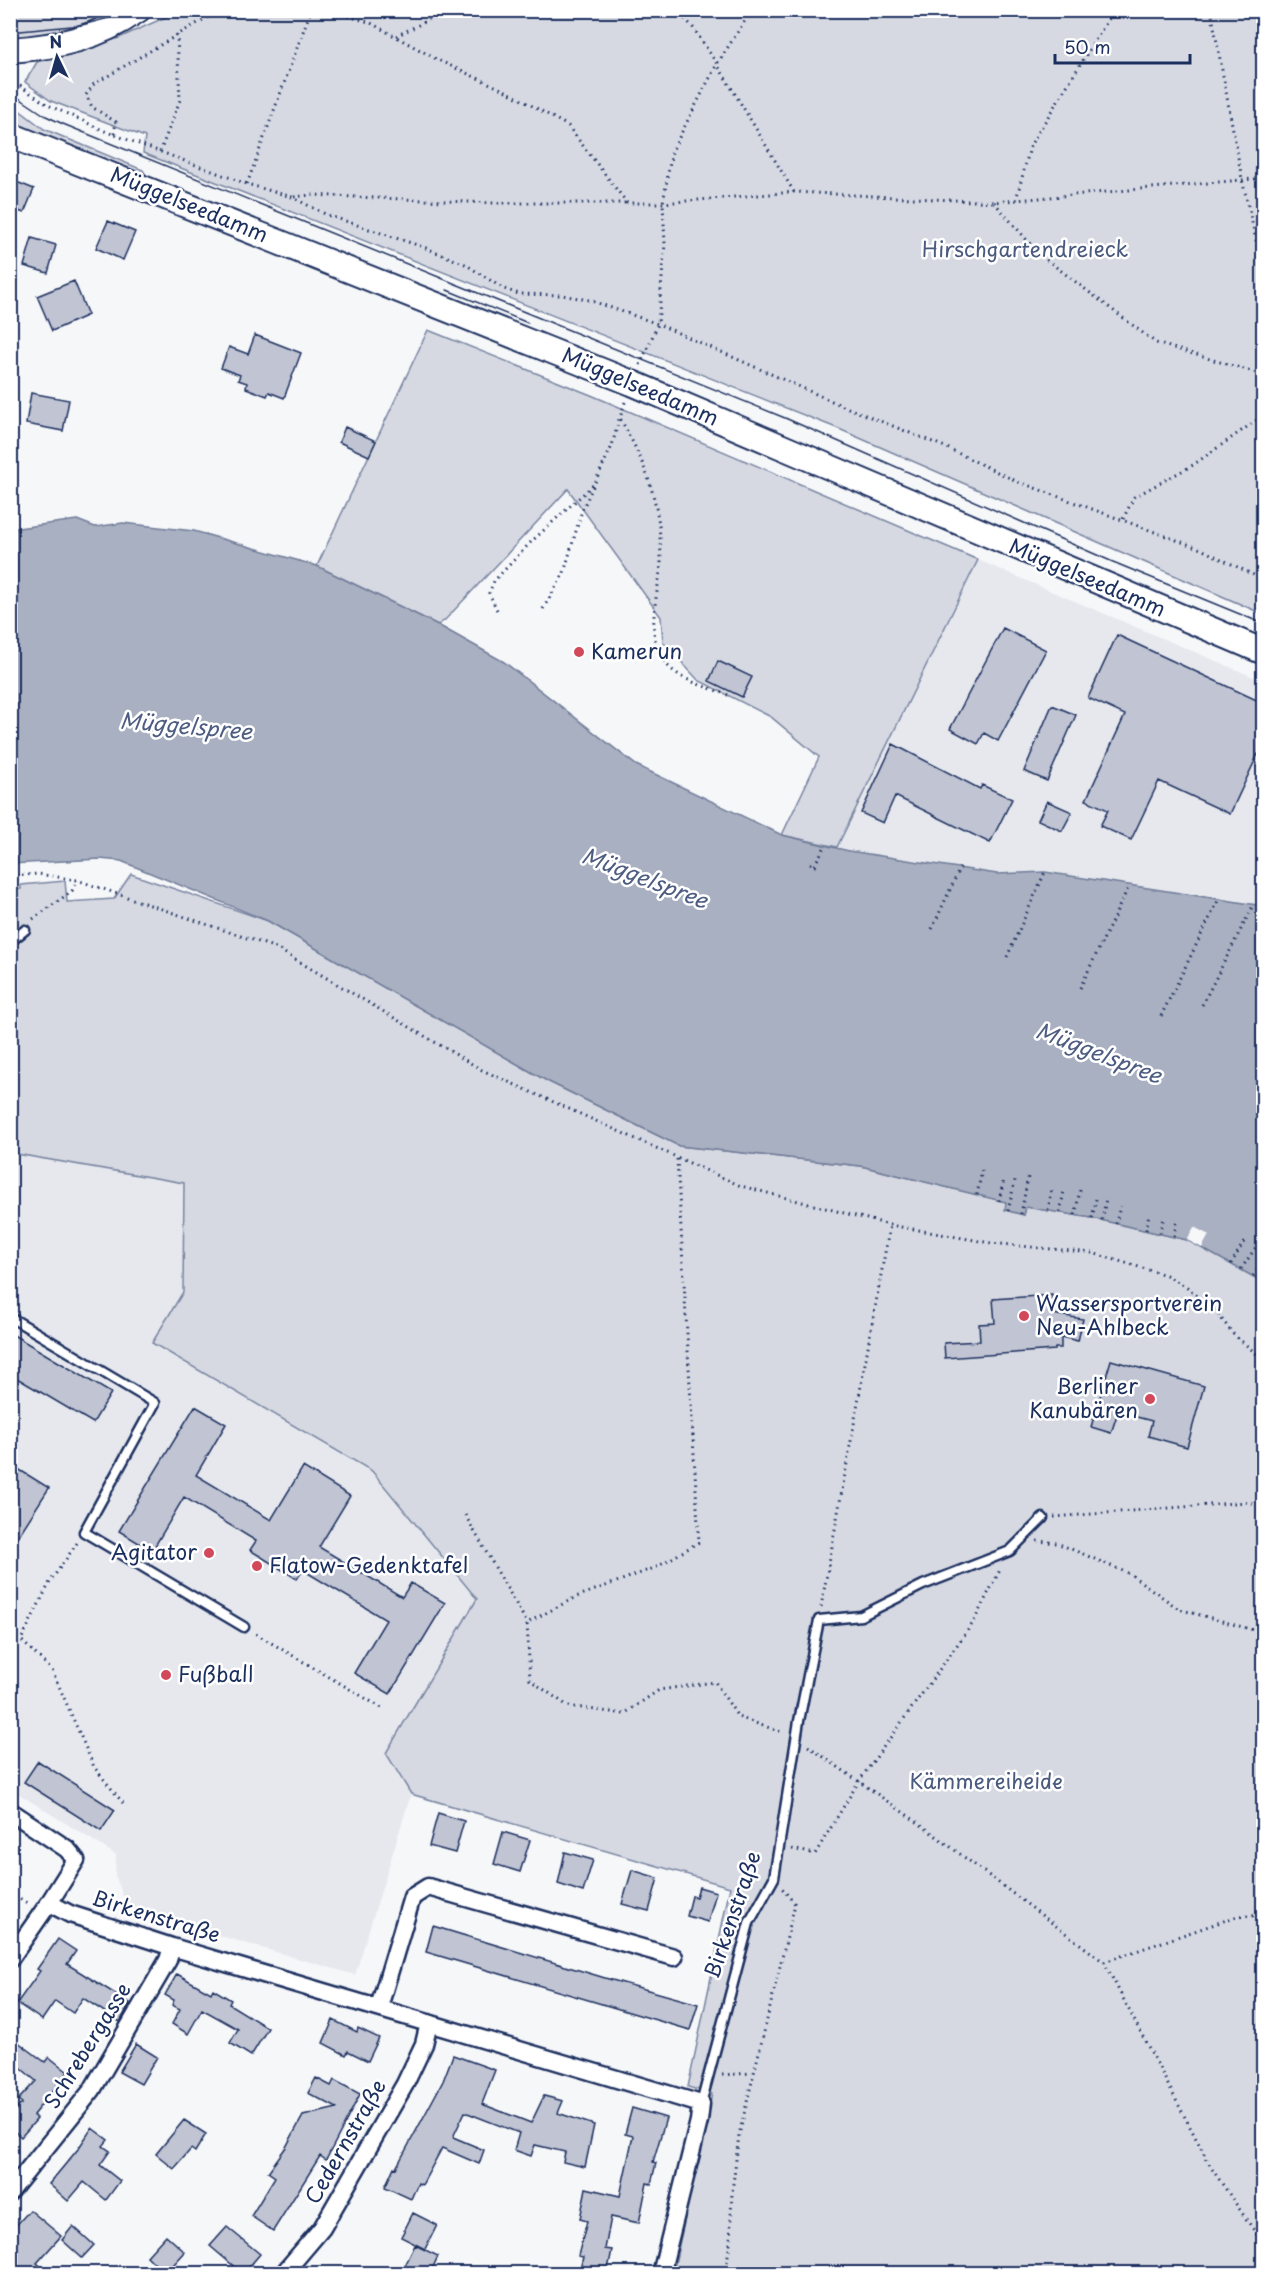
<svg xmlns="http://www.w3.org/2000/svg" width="1274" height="2284" font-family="'Playpen Sans',sans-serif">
<rect width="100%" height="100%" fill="#f6f7f9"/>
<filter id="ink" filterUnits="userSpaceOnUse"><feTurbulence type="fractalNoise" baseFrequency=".0167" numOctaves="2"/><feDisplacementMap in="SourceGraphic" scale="12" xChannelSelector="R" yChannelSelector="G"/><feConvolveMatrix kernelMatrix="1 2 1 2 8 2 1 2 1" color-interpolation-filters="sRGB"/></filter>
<g filter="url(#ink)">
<path fill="#e6e8ee" d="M978,560L1263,681V906L1045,872L997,874L849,851L837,847Z
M10,1153L185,1183L183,1292L152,1343L372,1471L477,1599L386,1753L411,1794L355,1975L138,1912L123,1896L115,1875L116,1855L11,1789Z"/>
<path fill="#d6d9e2" stroke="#7884a0" stroke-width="1.5" d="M11,11H126L109,24L11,44Z
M179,11H1263V614L839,429L143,153L145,137L51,101L25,82L37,62L119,38Z
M10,103L44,129L143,170L150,181L11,125Z
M428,330L591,395L978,560L837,847L782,835L819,757L771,717L698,680L663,642L661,617L568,489L445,620L438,625L317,566Z
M131,874L268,921L547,1081L679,1146L861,1166L1006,1202L1008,1211L1024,1215L1026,1207L1092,1218L1187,1240L1263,1282V2273H673L712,2094L688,2087L730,1887L411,1794L386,1753L477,1599L372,1471L152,1343L183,1292L184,1183L11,1153V890L21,889V885L65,881L67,902L114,899Z"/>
<path fill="#a9b0c1" stroke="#707c99" stroke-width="1.5" d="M77,520L95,527L123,523L194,531L317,566L438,625L504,662L636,765L782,835L849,851L997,874L1045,872L1263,906V1282L1187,1240L1092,1218L1026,1207L1024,1215L1005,1210L1006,1202L861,1166L679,1146L547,1081L268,921L121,861L100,859L11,864V529Z"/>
<path fill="#f6f7f9" d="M1194,1227L1209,1235L1202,1248L1187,1240Z"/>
<path fill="#c0c4d3" stroke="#1b2f5e" stroke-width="1.5" d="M14,181L34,189L24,213L10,208V188Z
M108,221L135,232L123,260L96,248Z
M32,238L56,245L48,273L24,266Z
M74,281L88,315L52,331L37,296Z
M255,335L301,353L284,398L269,392L267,396L246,388L247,383L238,380L240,375L221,368L229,347L248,354Z
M31,393L69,400L63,431L26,424Z
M345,427L376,441L369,456L339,442Z
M1003,628L1046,650L998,741L984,733L978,744L950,729Z
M1117,635L1263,703V757L1258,754L1230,814L1159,781L1131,840L1100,826L1108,810L1086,800L1125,715L1088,698Z
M718,661L752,677L742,697L709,681Z
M1052,705L1076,715L1047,781L1024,771Z
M893,744L980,789L982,785L1012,799L990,843L895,796L883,823L861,813Z
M1047,801L1072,812L1062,831L1038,820Z
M1052,1295L1053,1314L1083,1319L1078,1341L1061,1337V1348H1055V1350L945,1358L944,1343L980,1341L979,1324L995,1323L993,1299Z
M10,1333L111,1393L93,1423L10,1374Z
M1111,1360L1204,1386L1187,1447L1148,1436L1152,1421L1118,1412L1111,1433L1091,1427Z
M195,1406L226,1424L196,1475L271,1520L303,1467L350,1496L319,1547L402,1597L411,1583L445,1603L390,1694L354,1673L386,1620L303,1570L297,1579L250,1550L256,1541L184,1497L152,1551L119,1531Z
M10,1464L49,1488L10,1549Z
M38,1761L115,1810L101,1831L24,1782Z
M438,1813L464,1821L455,1853L429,1846Z
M503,1832L530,1840L520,1872L494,1864Z
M565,1852L593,1860L583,1892L558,1884Z
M632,1870L658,1878L649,1911L622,1904Z
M699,1887L716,1892L708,1922L687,1916L692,1896L696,1897Z
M433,1926L605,1978L698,2004L690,2030L426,1952Z
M58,1939L76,1951L67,1964L130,2003L120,2022L83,1998L73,2013L55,2001L42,2020L17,2003L40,1971L37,1969Z
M177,1974L211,1993L213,1989L231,2000L229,2004L268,2028L251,2056L230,2043L238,2029L202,2009L188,2034L172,2024L180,2009L172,2005L174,2000L165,1995Z
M333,2020L357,2032L358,2028L379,2038L368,2061L348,2051L346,2055L323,2043Z
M10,2036L45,2062L49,2057L68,2072L33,2115L37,2119L21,2137L10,2128V2116L22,2103L18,2100L36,2081L10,2059Z
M136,2044L157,2057L141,2084L119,2072Z
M453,2055L495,2070L482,2104L531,2123L544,2096L563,2101L558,2113L594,2125L585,2167L563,2162L565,2152L535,2145L531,2156L514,2150L519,2133L465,2112L453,2137L484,2150L479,2164L442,2148L422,2185L418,2183L411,2199L385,2187L394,2167L396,2168L443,2081Z
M316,2078L331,2086L334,2080L360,2094L326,2160L320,2156L273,2231L251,2216L275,2177L268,2172L286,2147L303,2116L337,2108L308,2093Z
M632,2108L666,2118L653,2162L656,2163L651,2184L647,2183L639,2223L611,2217L605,2249L612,2250L607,2274H579L583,2257L578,2256L587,2221L580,2219L586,2188L620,2196L633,2136L625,2134Z
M184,2120L206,2134L195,2152L191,2149L174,2169L156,2154Z
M92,2128L108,2140L103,2146L110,2151L100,2165L120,2181L106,2200L84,2182L68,2201L49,2184L78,2149Z
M30,2210L61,2236L37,2263L49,2274H10V2232Z
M413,2213L437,2225L425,2249L401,2237Z
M73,2226L94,2245L82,2258L62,2240Z
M227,2227L260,2254L243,2274L210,2246Z
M166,2235L185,2252L165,2274L147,2256Z
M415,2245L438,2256L430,2274H401Z"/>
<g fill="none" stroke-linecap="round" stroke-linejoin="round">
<g stroke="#1b2f5e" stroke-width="13">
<path id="lane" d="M10,942L25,930
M10,1317L155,1403L84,1532L244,1627
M701,2104L749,1923L774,1878L799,1721L819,1620L861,1616L923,1585L1010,1551L1043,1518"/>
</g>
<g stroke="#1b2f5e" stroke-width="21">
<path id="street" d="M10,1811L67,1849L76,1860L49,1903L10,1959
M49,1903L70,1914L172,1947L701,2104L699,2121L661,2274
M379,2007L412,1897L428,1887L674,1957
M10,2192L92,2090L168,1960L172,1947
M283,2274L322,2228L405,2084L424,2044L429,2023"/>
</g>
<g stroke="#1b2f5e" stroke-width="28">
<path id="secondary" d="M10,50C58,47 99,38 138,10
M10,135L632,383L1264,652"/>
</g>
<path stroke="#1b2f5e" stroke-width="3" stroke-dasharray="1.5 4.5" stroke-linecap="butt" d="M325,10L369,22L440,61L506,91L568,126L627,203H663L794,192L994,202L1264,178
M676,10L692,26L717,64L794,192
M1211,10L1242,179L1264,275
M396,36L449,10
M10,79L48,105L107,132L247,184L292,197L327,215L426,248L465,264L504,289L519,294L562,295L589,300L658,324L843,406L945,447L1016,481L1201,549L1264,580
M114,134L116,122L92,107L86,95L94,84L220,10
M160,152L180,100L177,35
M247,184L311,10
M294,197L311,195L491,203H626
M1016,200L1031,144L1114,10
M994,202L1039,254L1156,343L1264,375
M640,365L658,324L665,244L663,203L672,151L717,64L752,10
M625,402L620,418C640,455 653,482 659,525C660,537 661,550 661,562C659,593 644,633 664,661C677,680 708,687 728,695
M1123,519L1134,497L1193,465L1264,415
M543,609L564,573L582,510L612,446L619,419
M497,610L489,593L494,581L531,542L593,485
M810,863L820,869
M814,865L826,845
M10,876L38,874L77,880L276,948L482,1070L741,1186L890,1225L991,1243L1092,1253L1166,1275L1187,1287L1217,1313L1234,1335L1264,1360
M33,919L72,891L77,880
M932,929L960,868
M1007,957L1045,872
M1080,988L1129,886
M1202,1005L1254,904
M1161,1016L1219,899
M677,1159L699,1542L657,1567L576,1597L527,1623L530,1680L568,1706L624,1714L659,1690L715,1682L738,1717L784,1733
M977,1195L982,1170
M999,1201L1004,1179
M1048,1210L1052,1189
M1008,1211L1016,1176
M1060,1212L1064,1191
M1021,1214L1028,1177
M1075,1215L1080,1190
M1092,1218L1096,1199
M1102,1220L1106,1199
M1116,1224L1120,1206
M1146,1230L1149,1214
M1160,1233L1164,1217
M1174,1236L1177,1220
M1231,1264L1245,1240
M1241,1269L1256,1247
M1253,1276L1264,1261
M465,1515L527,1623
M1054,1517L1247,1502L1264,1505
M1037,1541L1057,1543L1130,1574L1179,1609L1264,1633
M77,1543L50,1582L21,1640L52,1670L94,1767L123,1803
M821,1607L890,1225
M256,1634L382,1708
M808,1746L920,1824L1104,1962L1212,2169L1264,2245
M792,1849L815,1854L859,1781L973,1623L1000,1570
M10,1893L29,1905
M1104,1962L1235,1917L1264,1915
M722,2075L752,2073
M725,2274L730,2243L732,2192L739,2135L795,1904L782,1888"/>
<use href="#lane" stroke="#fff" stroke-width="8"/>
<use href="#street" stroke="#fff" stroke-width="16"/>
<use href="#secondary" stroke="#fff" stroke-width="24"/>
<path stroke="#1b2f5e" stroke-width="1.5" d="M10,32L82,25L139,10
M10,92L46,116L63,124L785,418L1113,562L1264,624
M447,290L528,323"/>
</g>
</g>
<g fill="#d1495b" stroke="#fff" stroke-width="2">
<circle cx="579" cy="652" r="6"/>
<circle cx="1024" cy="1316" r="6"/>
<circle cx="1150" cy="1399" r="6"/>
<circle cx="209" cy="1553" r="6"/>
<circle cx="257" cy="1566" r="6"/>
<circle cx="166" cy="1675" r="6"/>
</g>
<g text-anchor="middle" stroke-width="5" stroke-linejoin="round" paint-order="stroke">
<g font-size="21" fill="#1b2f5e" stroke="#fff">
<text transform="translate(189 205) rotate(22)" y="7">Müggelseedamm</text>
<text transform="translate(640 387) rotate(23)" y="7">Müggelseedamm</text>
<text transform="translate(1087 578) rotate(23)" y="7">Müggelseedamm</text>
<text transform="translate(733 1915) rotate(-71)" y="7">Birkenstraße</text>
<text transform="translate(156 1917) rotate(17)" y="7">Birkenstraße</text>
<text transform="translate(88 2046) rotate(-58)" y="7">Schrebergasse</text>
<text transform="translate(346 2142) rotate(-60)" y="7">Cedernstraße</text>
</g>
<g font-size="21" fill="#4a5a7f" stroke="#fff">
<text x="1025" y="257">Hirschgartendreieck</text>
<text x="986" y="1789">Kämmereiheide</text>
</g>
<g font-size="21" fill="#1b2f5e" stroke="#fff" text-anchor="start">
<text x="591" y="659">Kamerun</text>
<text x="1036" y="1311">Wassersportverein<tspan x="1036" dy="24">Neu-Ahlbeck</tspan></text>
<text x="1138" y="1394" text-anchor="end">Berliner<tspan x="1138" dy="24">Kanubären</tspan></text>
<text x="197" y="1560" text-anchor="end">Agitator</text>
<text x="269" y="1573">Flatow-Gedenktafel</text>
<text x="178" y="1682">Fußball</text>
</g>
<g font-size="22" font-style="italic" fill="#4d5c81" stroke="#fff">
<text transform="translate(186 726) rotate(5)" y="8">Müggelspree</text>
<text transform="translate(645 878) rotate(21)" y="8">Müggelspree</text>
<text transform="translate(1099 1053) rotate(21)" y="8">Müggelspree</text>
</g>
</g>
<rect width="1274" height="2284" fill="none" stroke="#fff" stroke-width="36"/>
<rect x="18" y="18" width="1238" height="2248" fill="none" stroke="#1b2f5e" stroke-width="2" filter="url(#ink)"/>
<g transform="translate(57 57) rotate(355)" stroke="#ffffff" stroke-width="4.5" paint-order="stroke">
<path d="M0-4.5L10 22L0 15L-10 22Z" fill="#1b2f5e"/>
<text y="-9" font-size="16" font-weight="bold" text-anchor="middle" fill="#1b2f5e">N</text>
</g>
<path d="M1055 54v9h135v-9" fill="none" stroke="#1b2f5e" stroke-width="3"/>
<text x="1064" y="54" font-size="18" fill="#1b2f5e" stroke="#ffffff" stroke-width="4.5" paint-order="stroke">50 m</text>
</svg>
